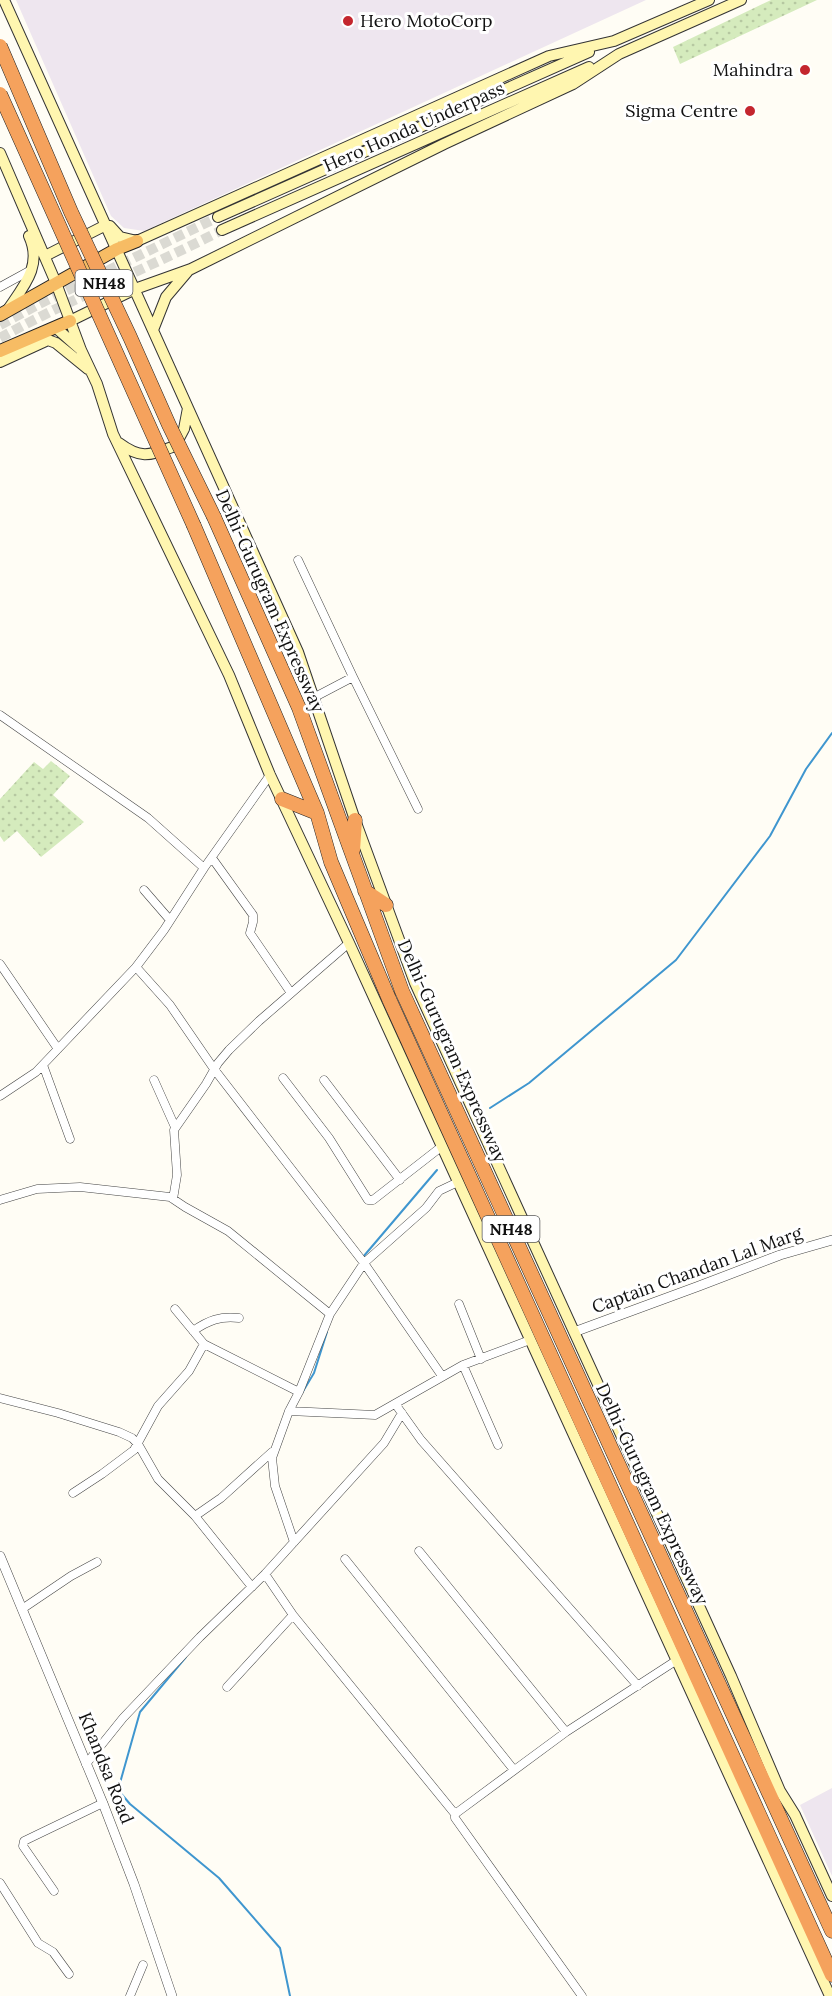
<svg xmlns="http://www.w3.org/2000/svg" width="832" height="1996" font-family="Lora,serif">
<defs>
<pattern id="grass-dots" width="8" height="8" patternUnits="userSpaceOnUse" patternTransform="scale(1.5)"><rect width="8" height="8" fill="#d5ebbd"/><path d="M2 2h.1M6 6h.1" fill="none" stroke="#b6c8a1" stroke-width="1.8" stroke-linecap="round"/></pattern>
</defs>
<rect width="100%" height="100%" fill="#fffdf5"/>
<path fill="#eee6ef" d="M16,0H646L144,231L124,228L111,216Z
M832,1788V1876L800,1805Z"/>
<path fill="url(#grass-dots)" d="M771,0H817L680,64L673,47Z
M51,761L70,776L53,795L84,822L41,857L17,831L4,842L0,836V799L34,762L43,769Z"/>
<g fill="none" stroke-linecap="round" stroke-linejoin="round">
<path stroke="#3f96cf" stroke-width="2" d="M490,1108L529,1083L676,960L770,836L806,769L832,733
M363,1257L437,1170
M302,1393L314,1373L327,1332
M186,1657L140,1712L118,1790L130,1804L219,1878L280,1948L290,1996"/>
<path stroke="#dbdad3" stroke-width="10" stroke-dasharray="10 5" stroke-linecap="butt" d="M0,325L37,305L218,217
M0,338C72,298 149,268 222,230"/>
<g stroke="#444" stroke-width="9">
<path id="minor" d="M0,287L31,270
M298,560L353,677L418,809
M313,698L353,677
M0,715L148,818L204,868
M212,858L253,915V922L250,933L291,993
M144,890L170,920
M0,964L58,1049
M136,967L170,1005L214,1069L364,1263L442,1376
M43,1065L70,1139
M283,1078L329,1138L368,1200H373L441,1147
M154,1080L175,1127
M324,1080L400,1180
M0,1096L36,1072L136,967L164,930L204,868L270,775
M173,1199L177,1175L174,1130L206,1084L218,1063L229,1050L259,1021L349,943
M0,1200L37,1189L80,1187L170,1197L185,1207L228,1231L330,1314
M459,1304L481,1359
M175,1309L204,1344L299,1392
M193,1331C209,1320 220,1316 239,1318
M463,1365L498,1445
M0,1398L58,1413L119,1432L132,1438L138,1444L158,1479L195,1516L252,1587
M396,1405L421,1440L638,1686
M289,1411L375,1415L463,1365L530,1340
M73,1493L102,1474L134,1450L158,1406L189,1371L204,1344
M195,1516L221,1498L272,1452
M294,1542L275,1486L272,1458L289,1411L299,1392L330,1314L364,1263L426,1208L439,1191L458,1182
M419,1551L566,1732
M345,1559L514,1770
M265,1574L293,1615L455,1814
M22,1609L71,1576L97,1562
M227,1687L293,1615
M86,1764L123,1718L200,1637L265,1574L384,1443L402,1413
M0,1883L38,1943L53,1952L69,1974
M54,1891L23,1846L24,1841L103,1803
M130,1996L143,1965
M582,1996L455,1818V1814L566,1732L677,1660"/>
</g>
<g stroke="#444" stroke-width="10">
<path id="tertiary" d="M574,1332L699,1286L780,1255L832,1240
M0,1556L104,1806L134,1884L172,1996"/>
</g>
<g stroke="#333" stroke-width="12">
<path id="secondary" d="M4,0L298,652L355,820L415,983L731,1676L780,1791L795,1815L832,1896
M0,153L56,283L81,350L97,384L113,434L229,675L270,775L349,943L830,1996
M218,217L589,52
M110,226L120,237L137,241L549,56L614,41L709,0
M222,230L589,67
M45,256L106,225
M7,311C23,287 43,266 29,236
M70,321L135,289L191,269L444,144L573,84L619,54L741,0
M55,327L81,350
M153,330L166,297L188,271
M0,362L48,340L56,343L88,369
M119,443C142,460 150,455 175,446L184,429L188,408"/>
</g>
<g stroke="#222" stroke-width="14">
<path id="trunk" d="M0,315L117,249L137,241
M0,351L70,321"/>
</g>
<g stroke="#222" stroke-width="15">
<path id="motorway" d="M214,517L299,708L402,991L832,1931
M194,526L317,813L331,862L389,999L832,1975
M282,799L317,813
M353,850L355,820
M365,891L386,905"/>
</g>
<use href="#minor" stroke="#fff" stroke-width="8"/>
<use href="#tertiary" stroke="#fff" stroke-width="9"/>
<use href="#secondary" stroke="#fff6b0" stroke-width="10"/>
<use href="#trunk" stroke="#f7bc64" stroke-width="12"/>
<use href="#motorway" stroke="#f5a25d" stroke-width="14"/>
<g stroke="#222" stroke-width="15" stroke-linecap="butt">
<path id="motorway-bridge" d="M0,46L71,212L130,337L169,425L214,517
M0,94L194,526"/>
</g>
<use href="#motorway-bridge" stroke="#f5a25d" stroke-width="14"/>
</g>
<g fill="#c4262e" stroke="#fff" stroke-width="2">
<circle cx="348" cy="21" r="6"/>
<circle cx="805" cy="70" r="6"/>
<circle cx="750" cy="111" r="6"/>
</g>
<g text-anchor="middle" stroke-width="6" stroke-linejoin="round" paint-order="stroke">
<g fill="#fff" stroke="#585858" stroke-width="1.5">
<rect x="75.5" y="270" width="57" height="26" rx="4.5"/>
<rect x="482.5" y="1216" width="57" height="26" rx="4.5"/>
</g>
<g font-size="16" font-weight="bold" fill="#111">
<text x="104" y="289">NH48</text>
<text x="511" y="1235">NH48</text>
</g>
<g font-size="18" fill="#111" stroke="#fff" text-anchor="end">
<text x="360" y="27" text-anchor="start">Hero MotoCorp</text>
<text x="793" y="76">Mahindra</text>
<text x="738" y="117">Sigma Centre</text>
</g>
<g font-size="18" fill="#111" stroke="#fff">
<text transform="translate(414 127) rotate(-24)" y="6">Hero Honda Underpass</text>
<text transform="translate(270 601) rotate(66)" y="6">Delhi-Gurugram Expressway</text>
<text transform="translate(452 1051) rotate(66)" y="6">Delhi-Gurugram Expressway</text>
<text transform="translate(697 1270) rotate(-20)" y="6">Captain Chandan Lal Marg</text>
<text transform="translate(652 1494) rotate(65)" y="6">Delhi-Gurugram Expressway</text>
<text transform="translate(106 1768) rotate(68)" y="6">Khandsa Road</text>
</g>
</g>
</svg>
